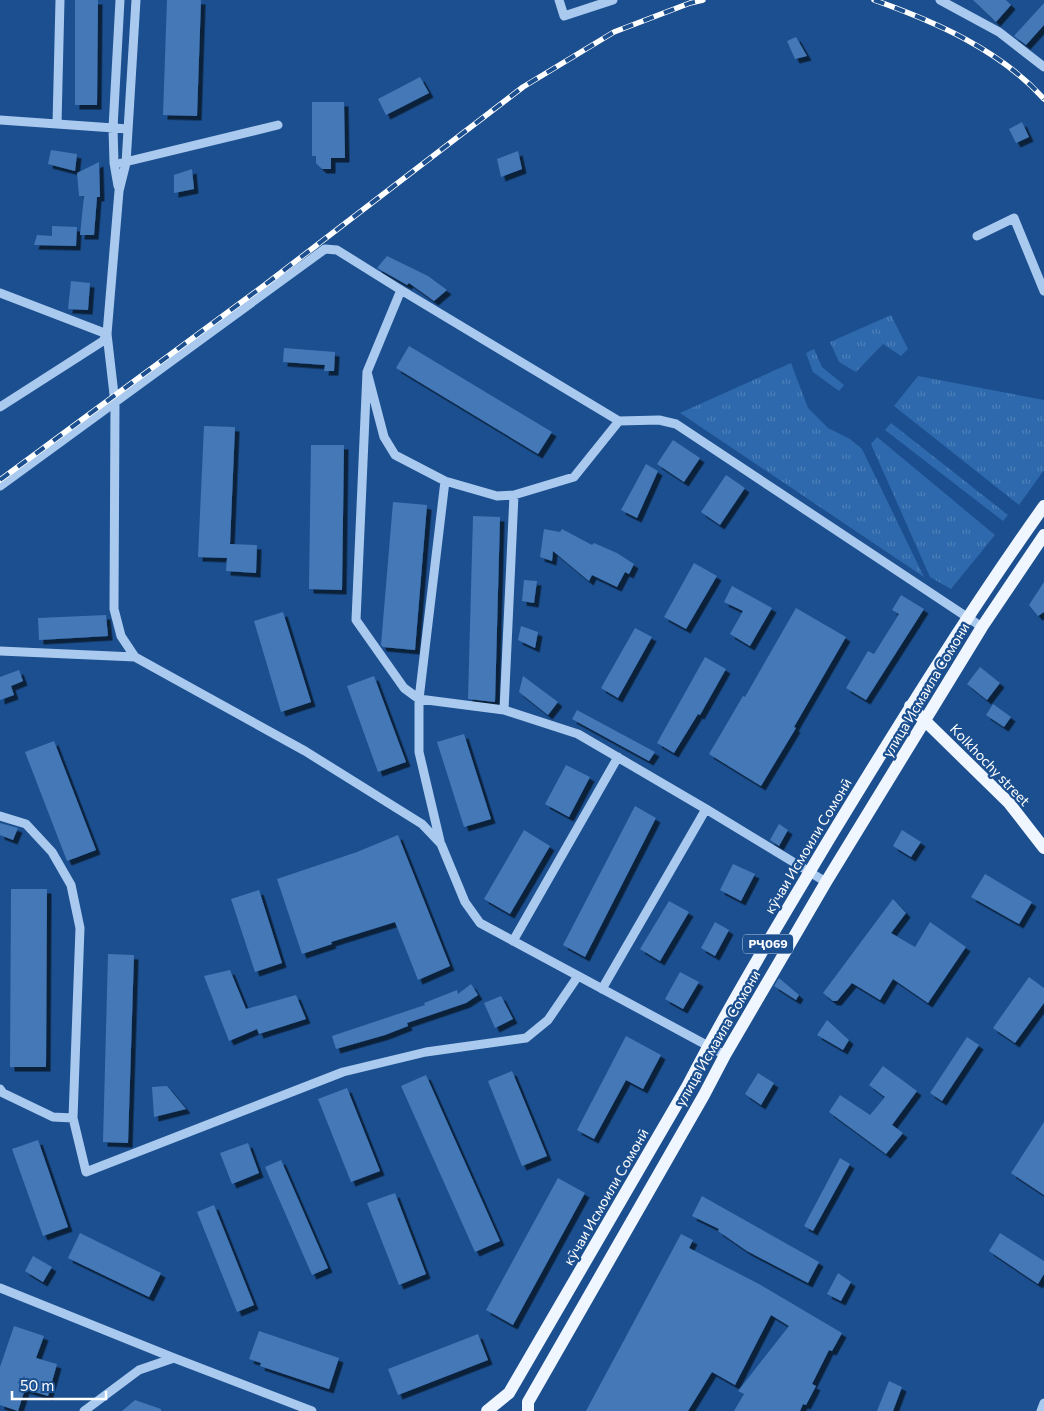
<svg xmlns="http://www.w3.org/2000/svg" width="1044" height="1411" font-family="Commissioner,sans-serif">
<defs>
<pattern id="grass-tufts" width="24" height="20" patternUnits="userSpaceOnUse" patternTransform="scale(1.25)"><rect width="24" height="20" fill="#2e69ad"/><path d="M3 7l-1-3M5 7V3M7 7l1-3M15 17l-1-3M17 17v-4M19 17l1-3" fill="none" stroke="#4d80b9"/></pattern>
<filter id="shadow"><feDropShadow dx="4.5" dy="4.5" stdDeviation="0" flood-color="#0009"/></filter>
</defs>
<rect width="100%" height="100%" fill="#1b4f8f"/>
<path fill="url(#grass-tufts)" d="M891,315L908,349L901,356L883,344L856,372L839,362L830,342Z
M814,349L822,367L844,385L839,391L813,372L806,353Z
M791,363L808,408L828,428L850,439L862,449L924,577L680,413Z
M918,376L1044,400V470L1019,505L894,406Z
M891,423L1008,515L1003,521L885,430Z
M877,437L995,535L951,589L930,577L871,444Z"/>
<path fill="#4478b7" filter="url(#shadow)" d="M75,0H98L97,105H75Z
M167,0H201L197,116L163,115Z
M973,0H1006L1011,5L996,22Z
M1044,3V25L1026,45L1014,36Z
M796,37L807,56L795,59L787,41Z
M420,77L429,93L386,115L378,99Z
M312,102H344L345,158H331V169H322L316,163V156H312Z
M1022,122L1029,137L1016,143L1009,129Z
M51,150L77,154L75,171L48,164Z
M518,151L522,169L501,177L497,159Z
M99,162L100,197H97L94,235H80L84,196H79L77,173Z
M192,169L194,189L174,193V175Z
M52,226L77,227L76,246L34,245L37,235L52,236Z
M387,256L428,276L447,290L434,301L409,283L407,285L377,268Z
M71,281L90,283L88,310L68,309Z
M409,346L552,432L538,454L396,368Z
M284,348L335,352L334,371H324L325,365L283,362Z
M204,426L235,427L230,544L257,545L256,573L226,571L227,558L198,557Z
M673,440L700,458L684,482L657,464Z
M311,445H344L342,590L309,589Z
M646,464L658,471L637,518L621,510Z
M726,475L745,488L720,525L701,512Z
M393,502L427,505L415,650L383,647L381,645Z
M473,516L500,517L495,702L468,699Z
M544,529L560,532L562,529L592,545L594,543L617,553L634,564L629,574L625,572L617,587L592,575L589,581L553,551L552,561L540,557Z
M694,563L717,576L686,629L664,617Z
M524,580L537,581L534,603L522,601Z
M1044,582V612L1038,616L1029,605Z
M732,586L772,608L750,646L730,634L743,611L724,602Z
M901,595L924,609L866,700L846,688L868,651L874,654L899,614L892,610Z
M796,608L846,637L794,727L796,728L761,786L709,754L743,696L745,697Z
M283,612L311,702L281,712L254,621Z
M106,615L108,636L39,640L38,618Z
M521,626L538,632L535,648L518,640Z
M635,628L652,637L618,698L601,688Z
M705,657L726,669L700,715L698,714L674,753L657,743Z
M980,667L1000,683L987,700L967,684Z
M19,670L23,681L11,686L14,695L0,700V677Z
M374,676L406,762L378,772L347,686Z
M523,676L558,702L548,715L519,692Z
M993,704L1011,717L1004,727L986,715Z
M577,710L655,752L649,761L572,719Z
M464,734L491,819L464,827L437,742Z
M54,741L96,850L67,861L25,752Z
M566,765L590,777L569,817L545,804Z
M635,806L656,818L585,957L563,945Z
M0,823L18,828L13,840L0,835Z
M779,824L788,830L779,846L770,840Z
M524,830L550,846L510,914L484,899Z
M902,830L921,842L911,857L893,846Z
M398,835L450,966L418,980L395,922L331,942L332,944L302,954L277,879L357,852Z
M733,864L755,874L741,901L720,890Z
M985,874L1032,902L1019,924L971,897Z
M11,889H47L46,1067H10Z
M259,890L282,963L255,972L231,899Z
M893,899L906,913L891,933L915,947L930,922L966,947L928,1003L893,979L880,1000L852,983L837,1001H833L823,993Z
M669,901L689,912L660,961L640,949Z
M715,922L729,930L715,956L701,948Z
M108,954L134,955L128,1143L103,1142Z
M230,970L246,1009L296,995L306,1019L259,1034L257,1029L229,1041L204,976Z
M680,972L699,982L683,1009L665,999Z
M1029,977L1044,988V1003L1015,1043L993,1028Z
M779,978L799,995L796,1000L774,986Z
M471,984L478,995L466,1003L407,1023L408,1026L385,1035L336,1049L332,1036L425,1005L424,1003L457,990L458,994Z
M501,996L513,1019L495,1028L484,1003Z
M827,1020L849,1040L843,1050L817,1035Z
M626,1036L661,1055L643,1089L626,1080L594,1139L577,1130Z
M967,1037L979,1045L942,1101L930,1093Z
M883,1066L917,1091L892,1125L903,1133L886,1154L829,1112L840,1095L870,1115L885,1097L869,1085Z
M512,1071L547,1156L522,1166L488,1081Z
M758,1073L774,1083L761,1105L745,1094Z
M426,1075L500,1241L475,1252L401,1086Z
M167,1086L186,1109L154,1117L152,1087Z
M347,1088L380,1171L351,1182L318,1099Z
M1044,1122V1195L1011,1173Z
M38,1140L68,1227L43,1236L12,1149Z
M248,1143L259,1173L232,1184L220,1153Z
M840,1158L850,1164L813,1231L804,1226Z
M281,1160L328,1268L312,1275L265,1167Z
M558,1178L585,1193L513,1325L486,1310Z
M395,1193L426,1274L399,1285L367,1203Z
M702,1196L819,1262L808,1283L747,1251L718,1231L719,1229L692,1216Z
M214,1205L254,1305L237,1312L197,1212Z
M80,1233L161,1273L149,1297L68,1258Z
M1000,1233L1044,1261V1274L1038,1284L989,1251Z
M681,1234L693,1240L689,1248L759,1284L842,1333L832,1351L829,1350L812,1384L816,1386L806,1405L803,1404L800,1411H734L744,1394L738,1391L789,1326L771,1315L735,1385L712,1372L688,1411H586Z
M33,1256L52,1267L43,1282L25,1271Z
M838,1273L851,1282L841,1301L827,1294Z
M14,1326L44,1336L36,1358L57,1364L48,1396L25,1389L18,1411L0,1405V1367Z
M259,1331L339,1358L329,1389L260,1366L261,1363L249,1359Z
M478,1334L488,1360L398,1395L388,1369Z
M889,1381L902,1387L893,1411H877Z
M135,1400L161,1409V1411H122Z"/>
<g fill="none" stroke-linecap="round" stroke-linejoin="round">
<path stroke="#a9c9ee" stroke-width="9" d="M559,0L564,16L613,0
M940,0L999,32L1044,67
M0,120L128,129
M57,124L60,0
M121,163L278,125
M118,186L114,163L113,128L120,0
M977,236L1014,218L1044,291
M401,290L367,372L384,437L395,455L445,481L497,496L514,495L574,477L619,421
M0,293L107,334L115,403L114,609L121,636L135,657L305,751L422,824L441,844L465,902L480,923L725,1055
M367,372L356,620L404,688L419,699L504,710L578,734L706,809L826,882
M0,407L103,341L107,334L119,191L126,163L136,0
M0,486L325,249L337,250L401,290L619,421L659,420L676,424L982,627
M0,651L135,657
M504,710L514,495
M0,816L26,824L52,852L71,885L80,928L73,1118L86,1172L343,1072L426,1052L526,1038L548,1020L578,976
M440,841L419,752V699L445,481
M513,941L618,757
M602,989L706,809
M0,1089L3,1093L53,1117L73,1118
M0,1288L174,1358L312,1411
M84,1411L139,1370L174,1358
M1041,1411L1044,1403"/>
<path stroke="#f0f6ff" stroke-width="12" d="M910,706L1009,803L1044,848
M487,1411L509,1393L688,1085C732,1000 782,918 831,836C899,724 968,613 1044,506
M528,1411V1402L704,1095L725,1055L826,882L982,627L1044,535"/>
<g stroke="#fff" stroke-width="5.5">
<path id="rail" d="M874,0C936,22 1000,50 1044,99
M0,480L266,284L523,87L614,32L690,3L703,0"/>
</g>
<use href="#rail" stroke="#1b4f8f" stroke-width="4" stroke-dasharray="11" stroke-linecap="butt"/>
</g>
<g text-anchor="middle" stroke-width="4.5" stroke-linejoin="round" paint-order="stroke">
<rect fill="#1b4f8f" stroke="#bbcadd" stroke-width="1" x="743" y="934.5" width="50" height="19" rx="4"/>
<g font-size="12" font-weight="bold" fill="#fff">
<text x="768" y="948">РҶ069</text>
</g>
<g font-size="14" fill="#fff" stroke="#1b4f8f">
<text transform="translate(926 690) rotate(-59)" y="5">улица Исмаила Сомони</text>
<text transform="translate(990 765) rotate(46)" y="5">Kolkhochy street</text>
<text transform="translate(808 846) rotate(-59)" y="5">кӯчаи Исмоили Сомонӣ</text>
<text transform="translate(718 1038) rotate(-60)" y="5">улица Исмаила Сомони</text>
<text transform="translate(606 1197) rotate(-60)" y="5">кӯчаи Исмоили Сомонӣ</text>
</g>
</g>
<path d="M12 1391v8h94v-8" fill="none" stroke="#ffffff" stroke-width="2.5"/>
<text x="20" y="1391" font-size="15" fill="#ffffff" stroke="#1b4f8f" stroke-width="4" paint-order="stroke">50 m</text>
</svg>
